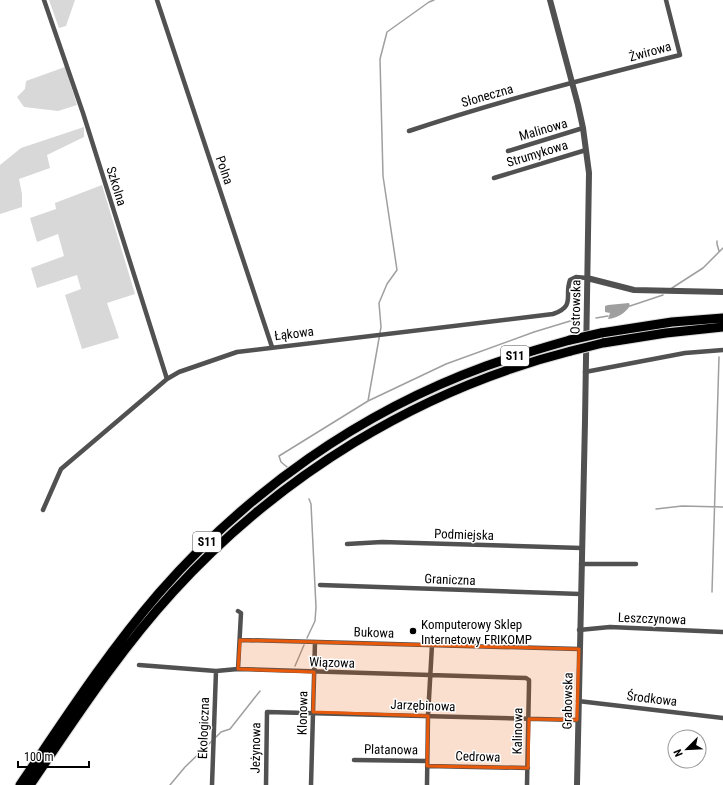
<svg xmlns="http://www.w3.org/2000/svg" width="723" height="785" font-family="'Roboto Condensed',sans-serif">
<rect width="100%" height="100%" fill="#fff"/>
<path fill="#d8d8d8" d="M49,0H75L66,26L59,28Z
M65,67L77,105L58,111L24,107L17,97L25,89L26,81Z
M84,127V137L47,155L50,168L19,179L22,194V207L0,214V165L21,148Z
M102,185L135,294L107,303L119,338L82,349L65,295L81,289L77,275L37,288L31,268L64,256L58,234L37,242L30,218L56,209L55,203Z"/>
<path fill="#9f9f9f" d="M629,303L630,306C625,313 618,318 608,319L610,313L605,312V306L608,305Z"/>
<g fill="none" stroke-linecap="round" stroke-linejoin="round">
<path stroke="#9f9f9f" stroke-width="1.5" d="M717,241V244L719,251
M672,288L703,268L723,248
M630,306L663,295
M596,318L608,316
M368,401L381,327L379,303L387,284L397,270L383,176L380,59L387,32L429,2L434,0
M287,467L281,462L279,456L368,401L446,364L534,332L580,318
M656,509L682,506L723,507
M712,592L719,357
M307,638L315,621L316,607L311,504L309,499
M295,666L304,645
M216,737L221,732L230,729L260,691
M170,785L185,767L212,741"/>
<g stroke="#dbdbdb" stroke-width="11">
<path id="motorway" d="M601,333L672,322L723,318
M603,343L666,333L723,327
M20,785C64,720 108,652 159,593C248,491 360,412 486,366C514,356 542,348 570,340
M30,785C75,719 119,651 173,592C279,476 417,390 571,351"/>
</g>
<path stroke="#515151" stroke-width="4.5" d="M44,0L83,113L167,379
M157,0L272,347
M409,131C498,101 589,78 680,55L666,0
M508,151L583,128
M494,178L586,150
M585,372L685,353L723,350
M43,510L61,469L167,379L179,372L237,352L553,314C576,306 564,296 570,280L576,277L587,278
M347,544L382,542L581,548
M581,564H636
M320,585L580,594
M579,630L610,627L723,632
M240,640L579,649
M139,665L216,671L238,669L526,678L529,680V684L527,785
M238,669L241,613L238,611
M578,701L723,718
M354,760L427,761
M427,766L528,768
M212,785L216,671
M266,785L267,712L577,720
M311,785L315,642
M427,785L428,716L432,645"/>
<path stroke="#515151" stroke-width="6" d="M550,0L578,105L583,128L589,173L585,421L577,785
M587,278L634,290L723,292"/>
<use href="#motorway" stroke="#000" stroke-width="9"/>
<g stroke="#dbdbdb" stroke-width="11" stroke-linecap="butt">
<path id="motorway-bridge" d="M570,340L601,333
M571,351L603,343"/>
</g>
<use href="#motorway-bridge" stroke="#000" stroke-width="9"/>
</g>
<path fill="#e8590c" fill-opacity="0.2" stroke="#e8590c" stroke-width="3" stroke-linejoin="round" d="M240,640L579,649L577,720L529,719L528,768L427,766L428,716L313,712L314,672L238,669Z"/>
<circle fill="#000" stroke="#fff" stroke-width="1.5" cx="413" cy="631" r="4"/>
<g text-anchor="middle" stroke-width="3" stroke-linejoin="round" paint-order="stroke">
<g fill="#fff" stroke="#4c4c4c" stroke-width="1">
<rect x="501" y="346" width="28" height="20" rx="3"/>
<rect x="193" y="532" width="28" height="20" rx="3"/>
</g>
<g font-size="12" font-weight="bold" fill="#000">
<text x="515" y="360">S11</text>
<text x="207" y="546">S11</text>
</g>
<g font-size="13" fill="#000" stroke="#fff">
<text transform="translate(650 51) rotate(-15)" y="5">Żwirowa</text>
<text transform="translate(487 95) rotate(-16)" y="5">Słoneczna</text>
<text transform="translate(543 129) rotate(-16)" y="5">Malinowa</text>
<text transform="translate(537 153) rotate(-17)" y="5">Strumykowa</text>
<text transform="translate(225 170) rotate(71)" y="5">Polna</text>
<text transform="translate(117 186) rotate(73)" y="5">Szkolna</text>
<text transform="translate(575 307) rotate(-89)" y="5">Ostrowska</text>
<text transform="translate(294 333) rotate(-7)" y="5">Łąkowa</text>
<text transform="translate(464 534) rotate(2)" y="5">Podmiejska</text>
<text transform="translate(450 579) rotate(2)" y="5">Graniczna</text>
<text transform="translate(652 618) rotate(2)" y="5">Leszczynowa</text>
<text transform="translate(374 632) rotate(2)" y="5">Bukowa</text>
<text transform="translate(332 662) rotate(2)" y="5">Wiązowa</text>
<text transform="translate(652 698) rotate(7)" y="5">Środkowa</text>
<text transform="translate(567 701) rotate(-89)" y="5">Grabowska</text>
<text transform="translate(423 705) rotate(2)" y="5">Jarzębinowa</text>
<text transform="translate(302 713) rotate(-89)" y="5">Klonowa</text>
<text transform="translate(203 728) rotate(-88)" y="5">Ekologiczna</text>
<text transform="translate(517 731) rotate(-89)" y="5">Kalinowa</text>
<text transform="translate(255 748) rotate(-89)" y="5">Jeżynowa</text>
<text transform="translate(391 749) rotate(1)" y="5">Platanowa</text>
<text transform="translate(478 756) rotate(2)" y="5">Cedrowa</text>
</g>
<g font-size="13" fill="#000" stroke="#fff" text-anchor="start">
<text x="421" y="629">Komputerowy Sklep<tspan x="421" dy="15">Internetowy FRIKOMP</tspan></text>
</g>
</g>
<g transform="translate(687 749) rotate(246)"><circle r="19" fill="#ffffff" stroke="#999999"/>
<path d="M0-3L7 15L0 10L-7 15Z" fill="#000000"/>
<text y="-6" font-size="11" font-weight="bold" text-anchor="middle" fill="#000000">N</text>
</g>
<path d="M18 761v6h71v-6" fill="none" stroke="#000000" stroke-width="2"/>
<text x="24" y="761" font-size="12" fill="#000000" stroke="#ffffff" stroke-width="3" paint-order="stroke">100 m</text>
</svg>
